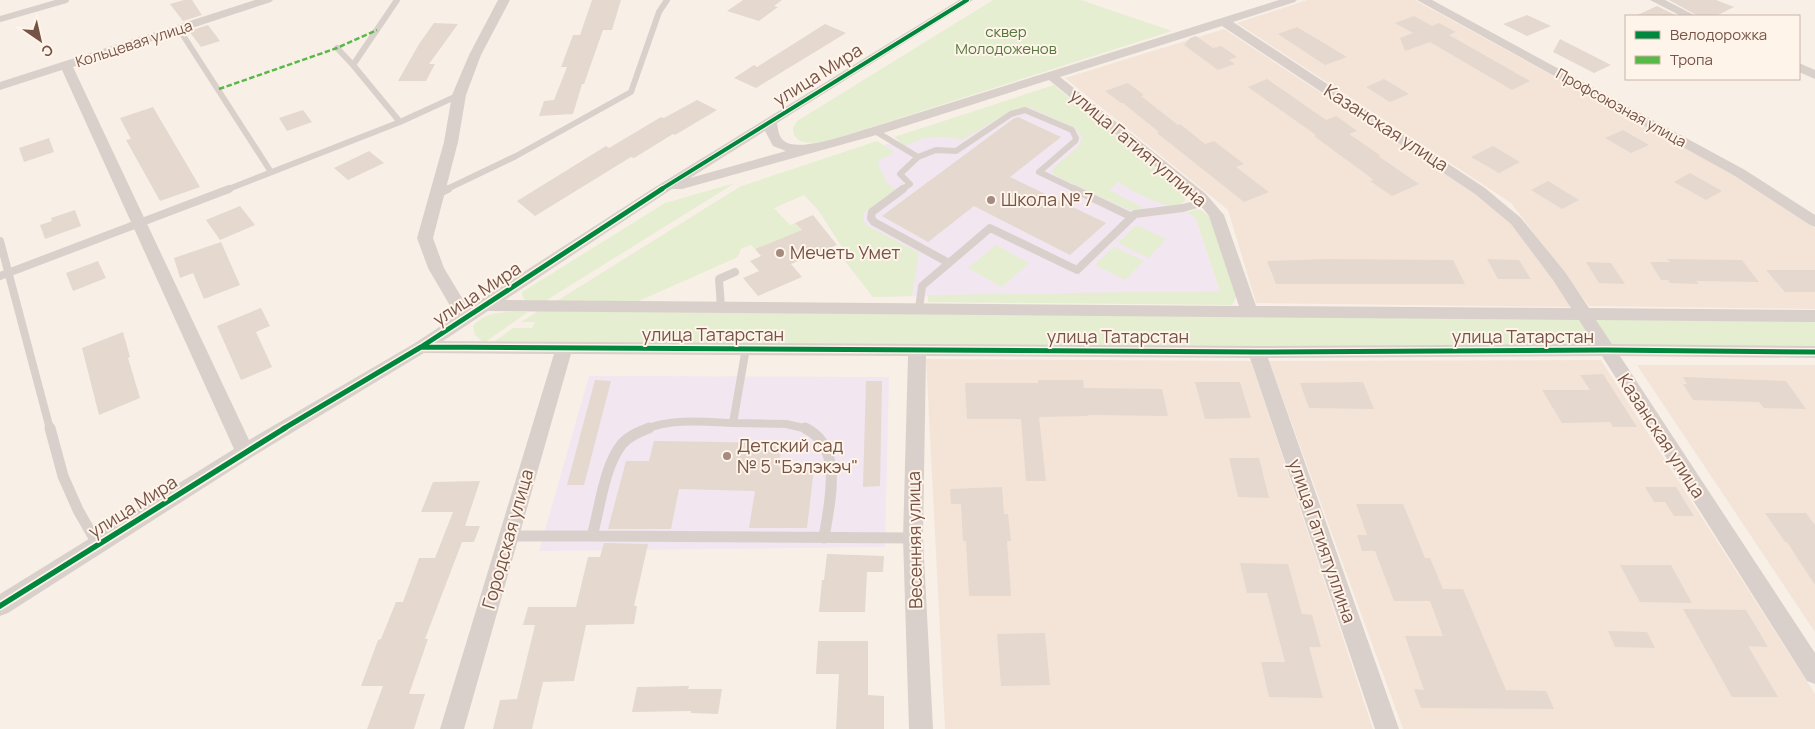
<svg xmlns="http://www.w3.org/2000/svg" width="1815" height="729" font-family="Manrope,sans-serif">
<rect width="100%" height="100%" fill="#f8f0e7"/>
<path fill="#f4e4d7" d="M1307,0H1415L1736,176L1815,228V309L1589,306L1511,203L1237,23Z
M1224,29L1486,201L1527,239L1572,307L1256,303L1228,210L1065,78Z
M926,359L1251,361L1373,729H945Z
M1601,360L1815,694V729H1403L1269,361Z
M1637,365H1815V632Z"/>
<path fill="#f2e6f1" d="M1043,96L1196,219L1220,291L873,297L844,260L849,258L819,211L804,195L884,145Z
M589,376L889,377L885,547L539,551Z"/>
<path fill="#e5eed1" d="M993,0H1081L1172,31L831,140C819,143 792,148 793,128L797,121Z
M1054,85L1187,195C1182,222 1130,189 1118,182L1109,190L1142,207L1141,209L1129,210L1054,175L1052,169L1079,146L1082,137L1075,128L1029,107L1011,111L962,140C945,134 921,136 906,146L894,137Z
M877,141L893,151L892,154L879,160L878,163L886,182L895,190L864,213V222L866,225L919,253L912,296L873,297L844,260L849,258L819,211L804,195L774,208L790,225L795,223L807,236H787L755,249L751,245L741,249L738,257L632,304L555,302L741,186Z
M735,183L542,303L525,300L522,295V292L665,203Z
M1200,209L1211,218L1237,296L1232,305L928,302V295L1220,291L1196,219L1187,212Z
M1136,225L1166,239L1148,258L1118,243Z
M996,245L1029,263L1002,287L968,268Z
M1114,247L1144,261L1125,280L1095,265Z
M538,311L1815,317V348L491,344L513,328H532L535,322H521Z
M508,312H528L484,343L475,335L473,326C483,315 493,313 508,312Z"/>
<path fill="#e4d8cf" d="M184,0H192L202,15L183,21L170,4Z
M592,0H621L612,30H603L584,84H582L573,114L539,116L544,101L554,100L567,67H561L573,35H580Z
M743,0H782L774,6L778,7L759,21L727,11Z
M1669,0H1716L1734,7L1716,16H1698Z
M1657,6L1677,16H1635Z
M1527,15L1551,26L1527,36L1503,24Z
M1414,16L1432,26L1439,23L1456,32L1449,35L1530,81L1512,90L1430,42L1405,51L1400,38L1413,33L1395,23Z
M434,23L458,24L429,64H435L426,81H398L419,44Z
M825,24L846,33L756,88L734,78L754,65L757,67Z
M208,25L220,41L201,47L189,31Z
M1297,27L1347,57L1325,65L1278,34Z
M1196,36L1213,48L1221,46L1237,57L1229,60L1235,64L1218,70L1184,45L1190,38Z
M1560,39L1611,65L1594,73L1553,52Z
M1267,79L1326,120L1336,116L1357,131L1349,134L1381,156H1378L1419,184L1392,196L1370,181L1374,180L1314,136L1316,135L1248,87Z
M1384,79L1409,94L1390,102L1366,87Z
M1128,83L1144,95L1141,96L1178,125L1180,124L1205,144L1214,141L1244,164L1236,167L1269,192L1244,202L1157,133L1159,132L1123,103H1121L1105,91Z
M697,100L717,110L675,135L673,134L634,158L631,157L535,216L517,201L606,146L609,148L661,117L664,118Z
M153,107L200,187L160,201L126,140L131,139L120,118Z
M303,110L312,122L287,131L279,118Z
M1018,117L1061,137L1010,177L1106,223L1070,255L974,206L928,242L882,216L1013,119Z
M1623,130L1649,145L1631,153L1605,138Z
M49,138L54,152L24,162L19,148Z
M1493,146L1520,162L1499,173L1471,157Z
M369,151L384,163L348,180L334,168Z
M1690,173L1722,191L1706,200L1674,182Z
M1548,181L1579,200L1562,209L1531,190Z
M240,206L255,225L220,240L206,220Z
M75,210L81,226L45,239L40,225L52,221L51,218Z
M813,215L837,245L791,264L802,277L758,296L743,278L759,271L750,261L761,256L755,249L802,230L795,223Z
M221,242L240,285L204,299L193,273L180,278L174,258Z
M1327,259L1453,260L1465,284H1276L1267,261Z
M1487,259L1519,260L1531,279H1498Z
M1667,259L1742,260L1759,282L1696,281L1699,284L1670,283L1668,280H1661L1650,262H1670Z
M98,261L106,278L73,291L66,273Z
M1586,262L1611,263L1625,284L1599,283Z
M1766,270H1815V292H1785Z
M261,308L270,326L256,332L272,367L241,380L217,326Z
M123,332L130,357L128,358L140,398L99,415L82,348Z
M1603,374L1637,427H1613L1610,422L1562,423L1542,390H1590L1580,375Z
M1683,377L1786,381L1806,409L1764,408L1759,402L1693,400L1683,384H1687Z
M595,380L611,381L584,485H567Z
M1038,380H1083L1084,388L1162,389L1168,416L1088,415L1089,416L1039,417L1046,481H1026L1021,419H967L965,383H1038Z
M866,381H882L880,486L863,487Z
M1195,382H1240L1251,418L1205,419Z
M1363,382L1374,409L1309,408L1300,383Z
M654,441L782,443L779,467L814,468L807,528H749L755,491L679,489L671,529H608L626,461H649Z
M1229,458H1259L1269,498L1238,497Z
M480,481L465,526H480L474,542H462L425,639H428L409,694H425L414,729H367L383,686H361L378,640L381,639L396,602H403L419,558H435L453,512H421L433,482Z
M1002,487L1004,514H1008L1011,541H1007L1011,596H969L966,541H963L961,504H951L950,489Z
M1645,487H1676L1694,516H1674L1665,502H1654Z
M1356,504H1403L1425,558H1430L1443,589H1463L1506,690L1546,691L1554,709L1421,708L1414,689L1424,690L1405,636H1443L1430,601H1394L1375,551H1362L1357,535H1367Z
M1765,513H1806L1815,525V585L1787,542H1785Z
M604,543L648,544L634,606H637L634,624L586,625L574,681L543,682L532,729H493L500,700L517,699L535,625H523L528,607H576L588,557H600Z
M827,554L884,556L883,572H867L865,612H819L822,580H824Z
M1240,563L1288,564L1302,614L1312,615L1321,647H1309L1323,698L1269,697L1261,662H1285L1267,593H1247Z
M1620,565H1671L1692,603L1640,602Z
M1683,609L1746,610L1768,647L1748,646L1778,697H1732Z
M1608,631L1647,632L1655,648L1615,647Z
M1045,633L1050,685L1001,686L997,634Z
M818,641H868V695L884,696V729H836L839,674H816Z
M689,686L688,689H722L718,714L691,713V711L632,712L637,687Z"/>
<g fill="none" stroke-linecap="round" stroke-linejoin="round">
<path stroke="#dad0cb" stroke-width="6" d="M397,0L353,65L400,122
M0,19L66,0
M179,29L271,172
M337,48L353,65
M875,131L918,157L936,150L956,151L1011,114L1025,110L1072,130L1076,138L1075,141L1039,172L1077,190
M226,190L400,122L459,95
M445,190L516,156L631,92L659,12L667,0
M901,190L910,184L900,174L918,157"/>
<path stroke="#dad0cb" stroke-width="8" d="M903,189L872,212L871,218L874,222L949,263
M1074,189L1132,217
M438,194L448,189
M0,241L50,429
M0,276L229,189
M721,308L719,279L735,272
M919,309L922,286L990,228L1077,270L1135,214L1183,208L1205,202
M733,423L786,424L808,429
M646,429C672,418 705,422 733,423L746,348"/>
<path stroke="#dad0cb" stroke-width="11" d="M50,428L63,476L78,510L98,545
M649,428C639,432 629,436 622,444C604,466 600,508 592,536L913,538
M805,428C845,447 829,503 824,538
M509,536H592"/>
<path fill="#dad0cb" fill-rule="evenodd" d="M255,0H273L271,2L73,67L249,440L415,343L456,316L428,268L417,238L444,142L452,95L469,55L498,0H510L481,55L466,95L458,142L433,238L444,268L468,308L652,189L959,0H973L777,123C778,130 779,137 784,141C799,153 852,133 870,128L1279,0H1297L1295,2L1233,22L1485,188L1521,218L1565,272L1589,308L1815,310V322L1596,320L1612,344L1815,346V358L1620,356L1815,653V684L1807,681L1602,356L1268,358L1399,729H1375L1250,358L926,356L923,538L933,729H909L903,538L908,356L571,354L464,729H440L554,354L424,353L252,457L8,613L0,616V594L234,449L62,70L0,90V82ZM1222,26L1475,194L1511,224L1553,280L1571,308L1256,306L1224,215L1206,194L1060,77ZM1049,80L1196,200L1209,216L1239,306L505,300L672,189H682L880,134ZM765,131L773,146L786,151L690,178ZM488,311L1579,320L1594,344L1257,346L443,341Z
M1417,0H1432L1745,170L1815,215V227L1810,225L1735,176Z
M1650,0H1665L1696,16H1681Z
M1799,63L1815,70V79L1799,72Z"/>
<path stroke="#58b947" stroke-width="2.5" stroke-dasharray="5.5 2.5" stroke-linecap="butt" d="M219,89L337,48L377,30"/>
<g stroke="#fff4e9" stroke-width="6">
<path id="cycleway-far2" d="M660,190L967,0"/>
</g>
<g stroke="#fff4e9" stroke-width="8">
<path id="cycleway-far1" d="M421,347L1257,352L1606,350L1815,352
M283,429L421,347L662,189"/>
</g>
<g stroke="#fff4e9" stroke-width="9">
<path id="cycleway" d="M0,606L285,428"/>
</g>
<use href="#cycleway-far2" stroke="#00873e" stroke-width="4"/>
<use href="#cycleway-far1" stroke="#00873e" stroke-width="5"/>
<use href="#cycleway" stroke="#00873e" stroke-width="5.5"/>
</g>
<g fill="#a48a7f" stroke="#fff4e9" stroke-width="2">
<circle cx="991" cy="200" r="5"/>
<circle cx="780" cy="253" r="5"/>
<circle cx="727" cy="456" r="5"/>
</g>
<g text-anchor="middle" stroke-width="4" stroke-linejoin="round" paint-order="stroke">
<g font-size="15" fill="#53773c" stroke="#fff4e9">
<text x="1006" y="37">сквер<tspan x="1006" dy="17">Молодоженов</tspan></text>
</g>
<g font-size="15" fill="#765347" stroke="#fff4e9">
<text transform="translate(134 44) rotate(-18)" y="5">Кольцевая улица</text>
<text transform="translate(1621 108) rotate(29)" y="5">Профсоюзная улица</text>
</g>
<g font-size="18" fill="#765347" stroke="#fff4e9">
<text transform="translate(818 75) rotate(-32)" y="6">улица Мира</text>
<text transform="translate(1386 128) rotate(33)" y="6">Казанская улица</text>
<text transform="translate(1138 148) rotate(40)" y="6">улица Гатиятуллина</text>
<text transform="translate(477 294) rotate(-33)" y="6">улица Мира</text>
<text x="713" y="341">улица Татарстан</text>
<text x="1118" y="343">улица Татарстан</text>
<text x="1523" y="343">улица Татарстан</text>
<text transform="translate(1661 436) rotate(57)" y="6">Казанская улица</text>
<text transform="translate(133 507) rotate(-32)" y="6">улица Мира</text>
<text transform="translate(508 539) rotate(-74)" y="6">Городская улица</text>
<text transform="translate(915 540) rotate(-91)" y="6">Весенняя улица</text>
<text transform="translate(1322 541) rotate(71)" y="6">улица Гатиятуллина</text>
</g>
<g font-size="18" fill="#765347" stroke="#fff4e9" text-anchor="start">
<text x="1001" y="206">Школа № 7</text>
<text x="790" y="259">Мечеть Умет</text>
<text x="737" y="452">Детский сад<tspan x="737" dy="21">№ 5 "Бэлэкэч"</tspan></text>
</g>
</g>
<rect x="1625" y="15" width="175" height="65" fill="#fff4e9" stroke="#c8b4a8"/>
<rect x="1635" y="31" width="25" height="8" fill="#00873e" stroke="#c8b4a8"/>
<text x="1670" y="40" font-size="15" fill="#765347">Велодорожка</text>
<rect x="1635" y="56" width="25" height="8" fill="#58b947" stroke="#c8b4a8"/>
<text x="1670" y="65" font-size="15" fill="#765347">Тропа</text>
<g transform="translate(40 40) rotate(146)" stroke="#fff4e9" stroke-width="4" paint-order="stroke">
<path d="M0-4L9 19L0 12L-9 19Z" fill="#765347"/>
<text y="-8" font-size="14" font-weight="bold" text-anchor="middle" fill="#765347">С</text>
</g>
</svg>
